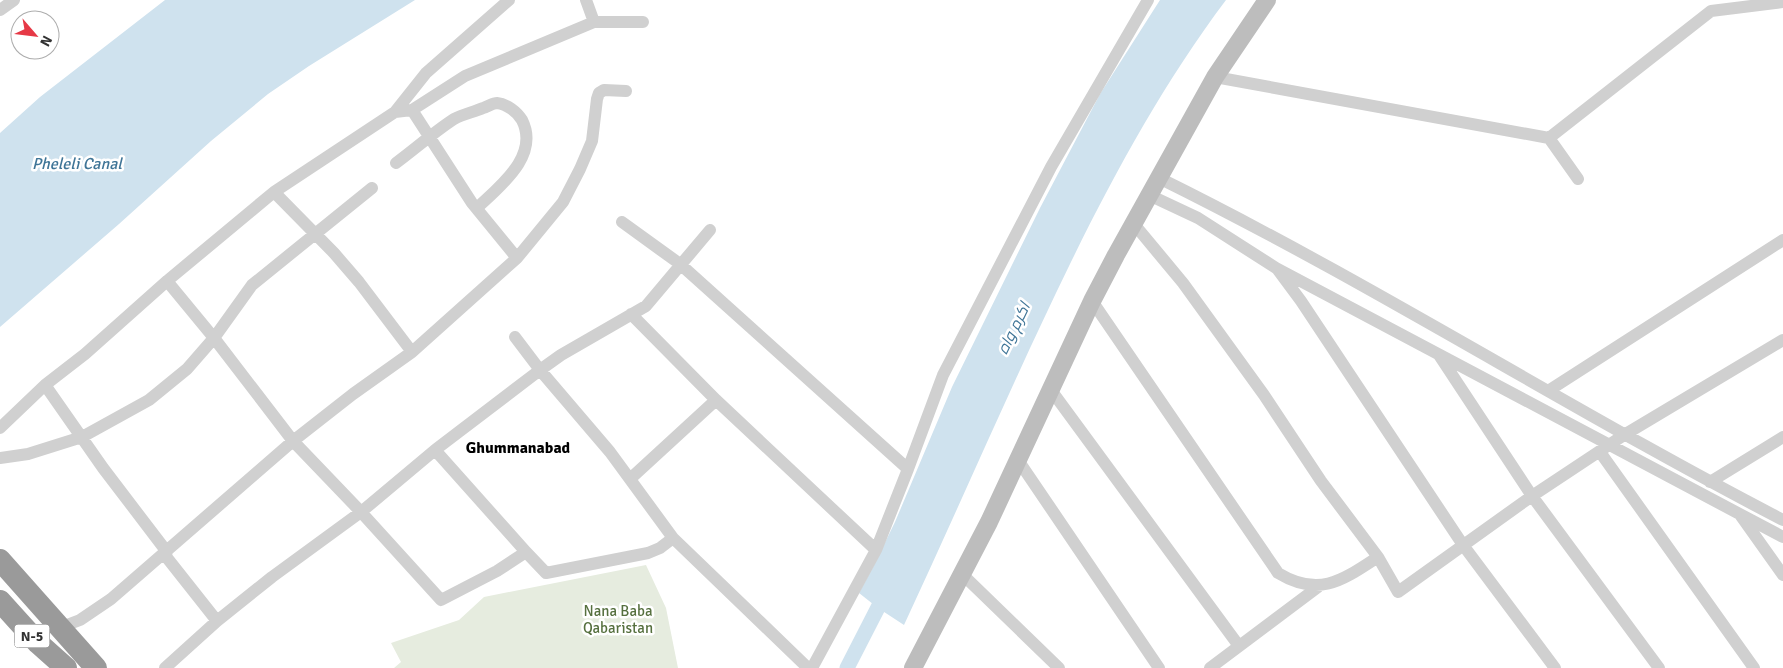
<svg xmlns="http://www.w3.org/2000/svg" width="1783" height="668" font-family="Signika,Cairo,sans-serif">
<rect width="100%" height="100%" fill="#fff"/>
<path fill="#e6ecdf" d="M646,565L666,608L678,668H394L401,662L391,643L459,620L484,597Z"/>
<path fill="#cfe2ee" d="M165,0H415L309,66L268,94L211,141L119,224L0,327V133L40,97Z
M1160,0H1226C1165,81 1115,172 1070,264C1012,383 960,505 904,625L878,608L859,593L873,567L895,522L952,387L1040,208L1100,94Z"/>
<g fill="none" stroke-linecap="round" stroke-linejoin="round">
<path stroke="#cfe2ee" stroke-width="15" d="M847,668L887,590"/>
<path stroke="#d0d0d0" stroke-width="12" d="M586,0L594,22
M0,10L14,0
M1215,77L1549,138L1578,179
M395,112L426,73L509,0
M1549,138L1711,11L1783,2
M396,163C415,149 434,132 454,119C463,114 474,112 483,108C487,107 493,103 497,103C507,104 517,112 522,120C540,156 500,186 477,208
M1159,178C1372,283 1572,411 1783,520
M274,192L334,253L359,282L412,352
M1149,195L1198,218L1276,268L1783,537
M622,222L680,264L908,469L876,550
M1134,224L1183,283L1264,395L1321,481L1378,557L1398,592L1532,496L1624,435L1783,340
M517,258L563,202L580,169L592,141L597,99L599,93L604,90L626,91
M1278,270L1301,301L1463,545L1555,668
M167,281L214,338L293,441L361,512L441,600L497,571L526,552L435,450
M1092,301L1278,573C1319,598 1343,580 1378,557
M631,314L716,400L876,550L812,668
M515,337L540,370L610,452L673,538L808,668
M1439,355L1532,496L1659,668
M45,385L103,468L167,552
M1051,390L1239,646
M1548,391L1783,240
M0,428L45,385L85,354L167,281L274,192L395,112L412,110L465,76L594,22H643
M1600,452L1754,668
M0,458L28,454L82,437L149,400L187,369L214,338L252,285L372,188
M1018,460L1159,668
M908,469L943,375L1051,167L1148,0
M630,479L716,400
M1710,482L1783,437
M1741,516L1783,575
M526,552L546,573L648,553L660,548L673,538
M164,554L217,621
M962,574L1059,668
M59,628L80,620L111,599L293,441L353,394L412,352L517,258L472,203L412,110
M165,668L217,621L272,577L361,512L435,450L540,370L561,355L646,306L710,230
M1210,668L1318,587"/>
<path stroke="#bdbdbd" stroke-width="18" d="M913,668L989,522L1092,301L1116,255L1215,77L1267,0"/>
<path stroke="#9a9a9a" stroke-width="22" d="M0,560L96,668
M0,601L38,643L66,668"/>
</g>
<g text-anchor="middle" stroke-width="5" stroke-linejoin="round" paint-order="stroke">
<rect fill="#fff" stroke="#707070" stroke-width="1" x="14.5" y="624.5" width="35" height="23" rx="4"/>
<g font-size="14" font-weight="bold" fill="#333">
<text x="32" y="641">N-5</text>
</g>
<g font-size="15" fill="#56703f" stroke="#fff">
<text x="618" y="616">Nana Baba<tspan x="618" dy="17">Qabaristan</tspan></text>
</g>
<g font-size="16" font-style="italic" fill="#3f7597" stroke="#fff">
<text x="77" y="169">Pheleli Canal</text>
<text transform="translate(1013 328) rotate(-64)" y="6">اکرم واہ</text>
</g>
<g font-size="16" font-weight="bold" fill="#000" stroke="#fff">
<text x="518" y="453">Ghummanabad</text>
</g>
</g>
<g transform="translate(35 35) rotate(118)"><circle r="24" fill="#ffffff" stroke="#adadad"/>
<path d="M0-4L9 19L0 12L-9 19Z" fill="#e63946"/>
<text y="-8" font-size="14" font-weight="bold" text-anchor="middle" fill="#333333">N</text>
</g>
</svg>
